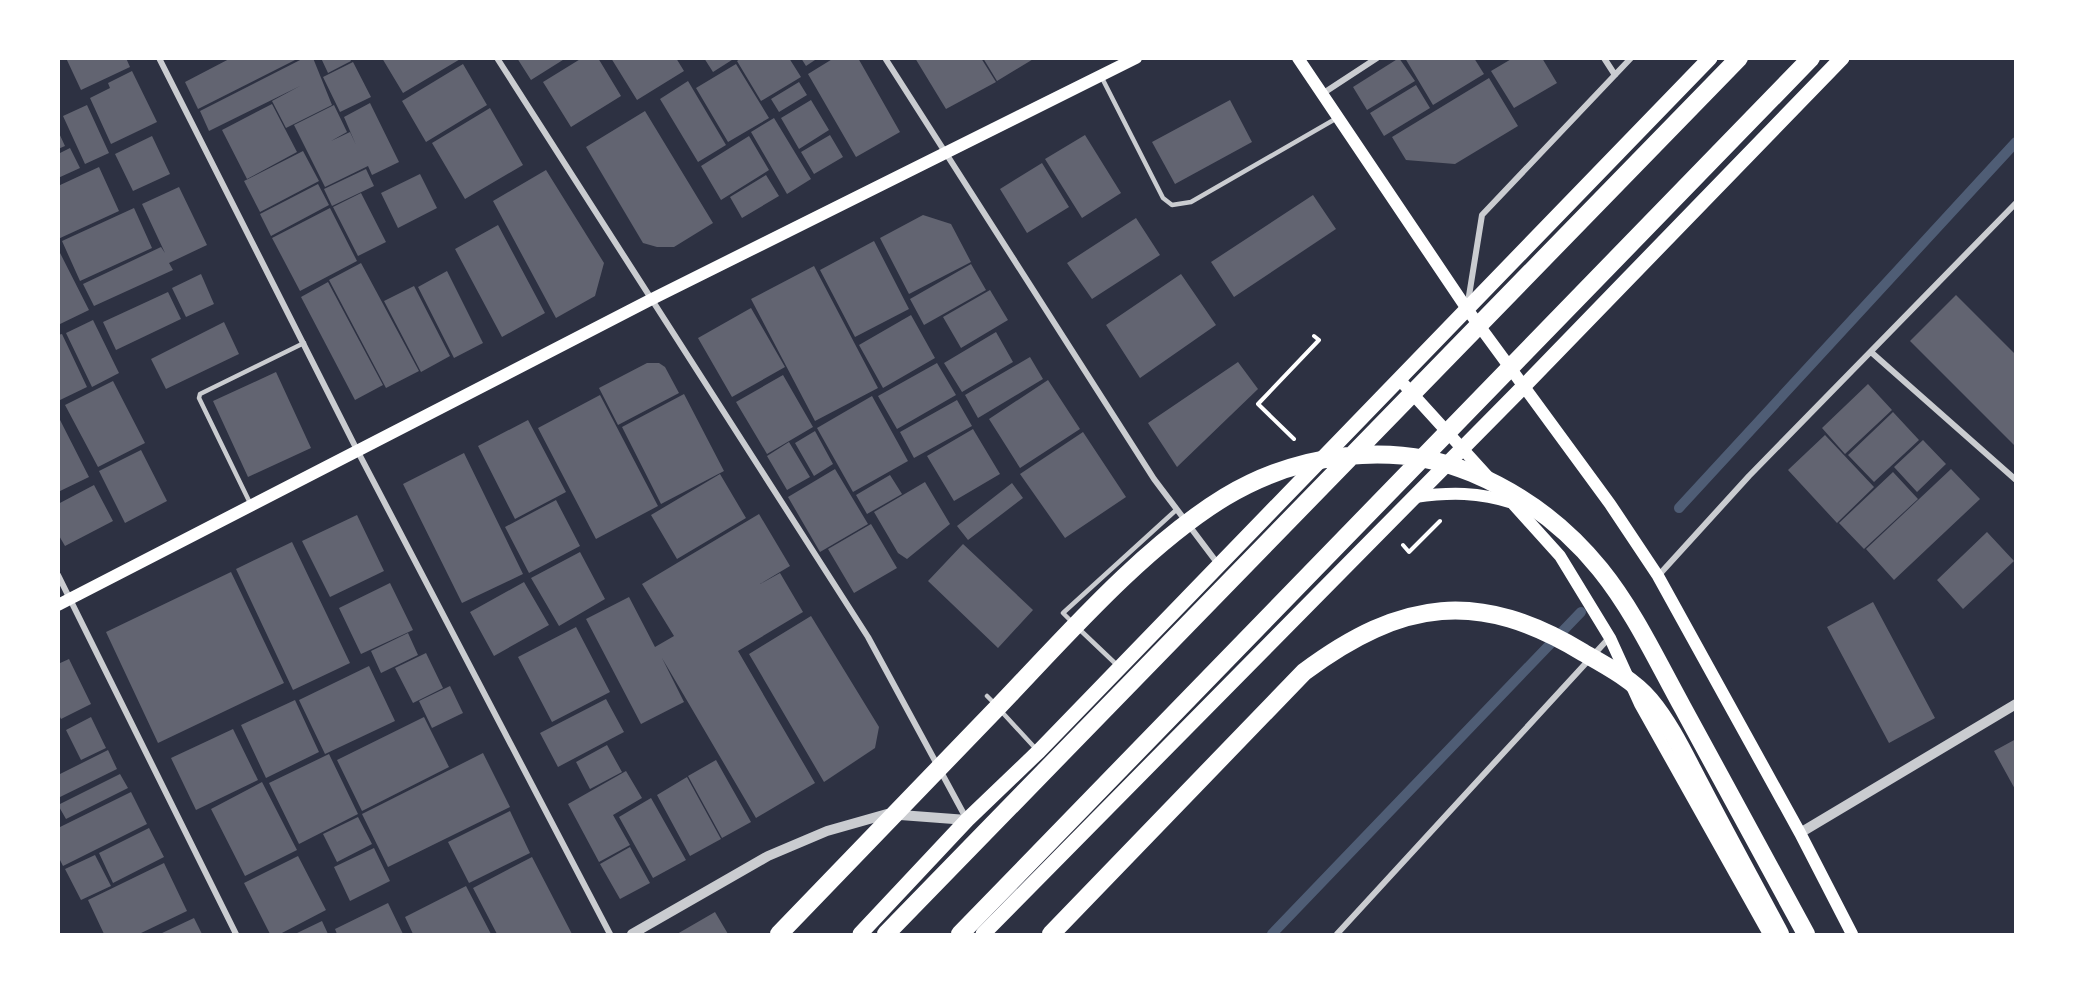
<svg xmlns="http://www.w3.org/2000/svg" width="2074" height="993" font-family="'Public Sans',sans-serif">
<rect width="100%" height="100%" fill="#2d3142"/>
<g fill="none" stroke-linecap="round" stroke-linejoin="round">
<path stroke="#4f5d75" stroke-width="10" d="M1679,508L2016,142
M1272,934L1581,612"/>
</g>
<path fill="#626471" d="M66,58H126L130,67L81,90Z
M231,58H299L198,109L185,82Z
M304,58H313L332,105L286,128L272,101L300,86L209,131L200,111Z
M321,58H350L351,61L328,73Z
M382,58H462L403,93Z
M517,58H566L531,80Z
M582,58H598L621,96L571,127L543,82Z
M611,58H676L684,71L637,100Z
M704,58H735L713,72Z
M741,58H789L801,77L761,101L737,61Z
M801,58H818L806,66Z
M834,58H858L900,132L856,157L808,74Z
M915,58H981L996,82L946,109Z
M983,58H1035L997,81Z
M1399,58L1415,81L1367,110L1353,87Z
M1405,58H1474L1484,74L1433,105Z
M1513,58H1542L1557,83L1514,108L1491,71Z
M353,62L371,97L340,112L323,77Z
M463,64L487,105L426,142L402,101Z
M736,64L769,118L728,142L696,88Z
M132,71L157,122L111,144L90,98L110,88L108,83Z
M1489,78L1518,126L1455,164L1406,160L1392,137Z
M688,81L726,145L698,162L660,99Z
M799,82L807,95L779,112L771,99Z
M1416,85L1430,108L1384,136L1370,113Z
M811,100L829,130L799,149L781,118Z
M1230,100L1252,142L1175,184L1152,142Z
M370,103L399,162L372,175L368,166L325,187L294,125L334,105L347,132L331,141L350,132L356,145L344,117Z
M272,104L297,152L247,179L222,130Z
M87,105L109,153L85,164L63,116Z
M490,108L523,165L465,199L432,143Z
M645,111L713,223L674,247H657L643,243L586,147Z
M774,118L811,179L787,194L751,132Z
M58,131L65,146L58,149Z
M830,135L843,157L814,174L801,152Z
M1085,135L1121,193L1082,218L1045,159Z
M152,136L170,174L133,191L115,154Z
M749,136L769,170L721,200L701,166Z
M70,148L80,168L58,178V154Z
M303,151L319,181L260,212L244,181Z
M1042,163L1069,207L1027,233L1000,189Z
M99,167L119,211L58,239V186Z
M366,169L374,186L332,206L324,189Z
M546,170L604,263L595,296L556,318L493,201Z
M420,174L437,208L398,228L381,193Z
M766,175L779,196L742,218L730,197Z
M318,184L329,205L271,236L260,214Z
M179,187L207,245L169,263L173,270L94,306L83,284L161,247L165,253L142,204Z
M361,193L386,242L358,256L333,207Z
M1313,195L1336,229L1234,297L1211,262Z
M134,208L152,248L80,281L62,241Z
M330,208L357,261L300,291L272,238Z
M923,215L951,224L971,262L909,294L880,238Z
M1136,218L1160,255L1092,299L1067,263Z
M498,225L545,313L502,337L455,249Z
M874,241L909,309L855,337L820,270Z
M58,249L89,310L58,325Z
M361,263L419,371L386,388L329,280Z
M971,264L986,290L924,325L910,299Z
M814,266L878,388L815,421L751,299Z
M447,271L483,343L454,358L418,287Z
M201,274L214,304L186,317L172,288Z
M1181,274L1216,325L1140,378L1106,325Z
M328,282L383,385L355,400L301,297Z
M414,286L450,356L421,372L384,301Z
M990,290L1008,320L961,348L943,317Z
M168,292L181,319L116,350L103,322Z
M1956,295L2016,355V447L1910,341Z
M751,308L785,367L732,397L698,338Z
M911,315L935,358L883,388L859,345Z
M93,320L119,373L92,387L66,333Z
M224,322L239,354L166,389L151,359Z
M996,332L1013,362L962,392L944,363Z
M62,334L87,387L58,401V335Z
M1030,357L1043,379L978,418L965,395Z
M1238,362L1258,389L1177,467L1148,423Z
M647,363H659L665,367L679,393L618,425L599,388Z
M937,363L956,395L897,429L878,396Z
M276,372L311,448L248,477L213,401Z
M783,375L813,427L767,454L736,402Z
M1048,380L1080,429L1020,468L989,419Z
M113,381L145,443L98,467L65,405Z
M1868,384L1892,410L1845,454L1822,428Z
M684,394L724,471L661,504L622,427Z
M600,395L658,506L596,539L538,428Z
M872,396L908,461L853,492L817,428Z
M957,400L972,426L914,458L900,432Z
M1893,412L1919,440L1874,482L1848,455Z
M58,416L89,477L58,492Z
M528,420L566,492L515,519L478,446Z
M973,429L1000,474L954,501L927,456Z
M815,431L833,464L814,476L795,443Z
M1083,432L1126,497L1065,538L1020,474Z
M1825,435L1874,487L1837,523L1788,470Z
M1923,440L1946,464L1917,492L1894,467Z
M789,442L810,477L787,490L767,456Z
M141,450L167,501L125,523L99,471Z
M464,453L523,574L462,603L403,484Z
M835,469L868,524L820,552L788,497Z
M1951,469L1980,499L1894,580L1866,549Z
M1893,472L1918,499L1864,549L1839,523Z
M720,474L746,518L677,559L651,515Z
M890,475L902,494L867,514L856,495Z
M925,482L950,524L907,559L898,553L874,512Z
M1012,483L1023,498L968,540L957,526Z
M94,485L113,521L65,546L58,534V504Z
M556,500L580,546L529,573L505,527Z
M759,514L790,566L760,584L780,573L803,612L738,651L815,783L756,818L662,658L684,702L641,724L586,619L629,597L655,647L674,636L642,584Z
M357,515L384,571L330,597L302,541Z
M871,524L897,568L854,593L828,549Z
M1987,532L2014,561L1963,609L1937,580Z
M292,542L350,663L293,690L236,569Z
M963,544L1033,610L998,648L928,581Z
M580,552L605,599L559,626L531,578Z
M231,572L284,683L158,743L106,632Z
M524,582L549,625L494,656L470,612Z
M390,583L413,630L361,654L339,608Z
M1873,602L1935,718L1889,743L1827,627Z
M811,616L879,727L875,748L824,782L749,654Z
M576,627L610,692L552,722L518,657Z
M408,633L418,655L381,673L371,651Z
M426,653L443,688L413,703L395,668Z
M69,659L91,704L61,719L58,713V664Z
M369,666L395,721L325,754L299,700Z
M450,686L463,713L432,728L419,701Z
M606,699L624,732L558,767L540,733Z
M295,700L319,752L266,778L241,725Z
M91,717L106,748L81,760L66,730Z
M424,717L449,767L362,811L337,760Z
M233,729L258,780L196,810L171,758Z
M2016,739V791L1994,751Z
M607,745L622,772L590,789L576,762Z
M108,750L117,769L58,798V775Z
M483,753L510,807L388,867L362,814Z
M329,754L358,814L299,844L269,783Z
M716,760L751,822L722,838L688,776Z
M626,771L642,798L613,815L630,845L599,862L568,804Z
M120,774L128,788L66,819L58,805Z
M687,777L721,839L690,856L657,795Z
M262,782L297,850L245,876L211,809Z
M131,792L147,824L63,866L58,856V828Z
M651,798L686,860L653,878L619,817Z
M510,811L530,853L469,883L448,842Z
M358,817L372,844L337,862L323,834Z
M149,828L164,857L113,883L99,853Z
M630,847L650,883L620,899L600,864Z
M374,848L390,881L350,901L334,867Z
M95,855L111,886L81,900L65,869Z
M298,856L326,910L280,934H270L244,883Z
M532,857L572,934H497L473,888Z
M164,863L187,911L139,934H104L88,900Z
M466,886L491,934H413L405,917Z
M388,903L403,934H337L335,929Z
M715,912L728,934H677Z
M194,918L202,934H160Z
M322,921L328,934H295Z"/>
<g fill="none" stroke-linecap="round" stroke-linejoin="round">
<path stroke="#fff" stroke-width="4" d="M1294,439L1258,404L1319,340L1314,336
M1403,545L1409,552L1440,521"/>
<path stroke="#caccd0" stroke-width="4.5" d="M1102,78L1163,198L1172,205L1191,202L1337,118
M251,505L199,398L200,394L304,343
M1072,622L1063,613L1175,511
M1078,628L1118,666
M987,696L996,705
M1001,711L1036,749"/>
<path stroke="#caccd0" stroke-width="6" d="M159,58L357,450L610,934
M497,58L868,637L966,818
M885,58L1154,479L1218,564
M1604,58L1615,75
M1322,94L1377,58
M1468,302L1482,215L1631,58
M1871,352L2016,480
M58,575L236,934
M1658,576L1749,476L2016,203
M1337,934L1609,638"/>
<path stroke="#caccd0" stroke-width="10" d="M1800,833L2016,704
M632,934L768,856L827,831L887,814L967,820"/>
<path stroke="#fff" stroke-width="12" d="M1298,58L1467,309L1610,504L1658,576L1800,833L1852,934
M1399,379L1489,478
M1505,495L1560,556L1610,638L1640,704L1769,934
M1415,497C1450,492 1479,492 1513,503
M58,605L650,300L1136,58"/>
<path stroke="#fff" stroke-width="15" d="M860,934L967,820L1039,751L1710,58
M983,934L1523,387L1842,58"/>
<path stroke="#fff" stroke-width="18" d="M779,934C852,859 925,783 998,707C1065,637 1143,547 1225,497C1298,453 1393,440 1472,473C1522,494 1566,527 1600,569C1634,611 1657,661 1683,708C1724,784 1765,859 1806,934
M886,934L1739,58
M960,934L1811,58
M1051,934L1304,672C1402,599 1479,589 1584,653C1607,666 1633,680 1650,700C1671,725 1686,758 1701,786C1727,836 1754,885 1780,934"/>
</g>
<rect width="2074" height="993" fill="none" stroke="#ffffff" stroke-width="120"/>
</svg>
